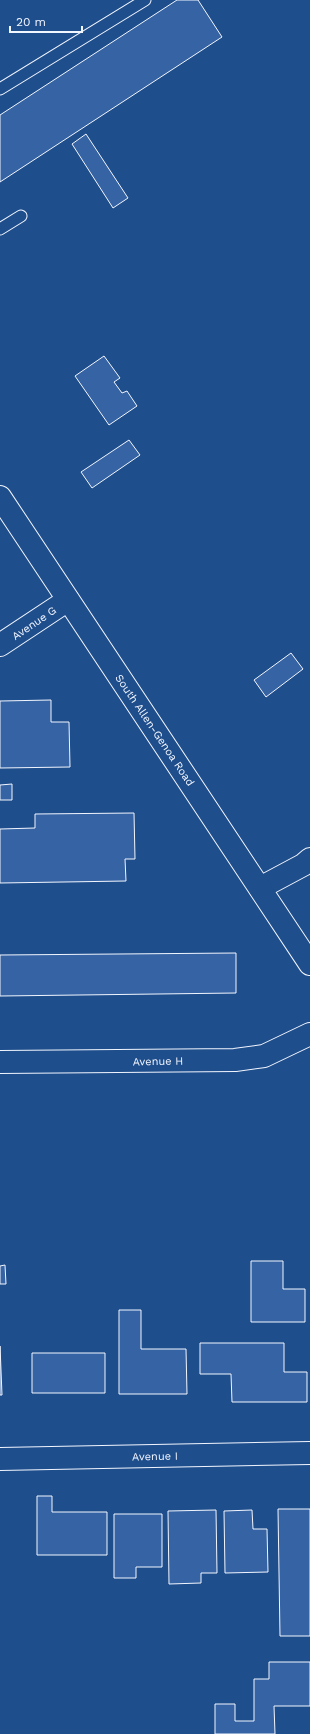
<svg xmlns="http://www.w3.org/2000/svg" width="310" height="1734" font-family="'Work Sans',sans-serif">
<rect width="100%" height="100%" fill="#1f4e8c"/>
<path fill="#3563a3" stroke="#f2f6ff" d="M177,0H198L222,37L0,182V115Z
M86,134L128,198L113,208L72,144Z
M104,356L120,378L114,382L122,393L127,391L137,406L109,425L75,376Z
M129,440L140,455L92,488L81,472Z
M291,653L303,669L266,697L254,680Z
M51,700V722H69L70,767L0,768V701Z
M12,784V800H0V785Z
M134,813L135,859H125L126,881L0,883V829L35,828V814Z
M236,953V993L0,996V955Z
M251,1261H283V1289H305V1322H251Z
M5,1265L6,1284H0V1266Z
M119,1310H141V1349H186L187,1394H119Z
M200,1343H284V1372H307V1402H232L231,1374H200Z
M0,1346L2,1395H0Z
M32,1353H105V1393H32Z
M37,1496H52V1512H107V1555H37Z
M278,1509H310V1636H280Z
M216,1510L217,1573H201V1583L169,1584L168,1511Z
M252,1510L253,1529H267L268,1572L225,1573L224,1511Z
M114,1514H162V1567H136V1578H114Z
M269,1662H310V1706H274L275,1734H215V1704H235V1721H254V1679H269Z"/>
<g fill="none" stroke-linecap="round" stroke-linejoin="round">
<g stroke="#f2f6ff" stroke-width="13">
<path id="lane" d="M0,89L145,0
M0,229L21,216"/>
</g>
<g stroke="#f2f6ff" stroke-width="24">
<path id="street" d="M0,645L68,600
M260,888L303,865L310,859
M0,1062L235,1060L264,1056L310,1034"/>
</g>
<g stroke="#f2f6ff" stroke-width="24">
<path id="secondary" d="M0,497L310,964
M0,1459L310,1453"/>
</g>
<use href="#lane" stroke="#1f4e8c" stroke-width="11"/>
<use href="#street" stroke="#1f4e8c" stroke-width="22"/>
<use href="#secondary" stroke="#1f4e8c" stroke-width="22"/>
</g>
<g text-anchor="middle" stroke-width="3" stroke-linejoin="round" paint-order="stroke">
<g font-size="11" fill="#f2f6ff" stroke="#1f4e8c">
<text transform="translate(34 623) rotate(-34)" y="4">Avenue G</text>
<text transform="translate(155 730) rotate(56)" y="4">South Allen-Genoa Road</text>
<text transform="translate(158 1061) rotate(-1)" y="4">Avenue H</text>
<text transform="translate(155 1456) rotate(-1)" y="4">Avenue I</text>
</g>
</g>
<path d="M10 26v6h72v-6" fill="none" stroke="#f2f6ff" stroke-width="2"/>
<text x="16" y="26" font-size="12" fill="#f2f6ff" stroke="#1f4e8c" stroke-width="3" paint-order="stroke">20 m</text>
</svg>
